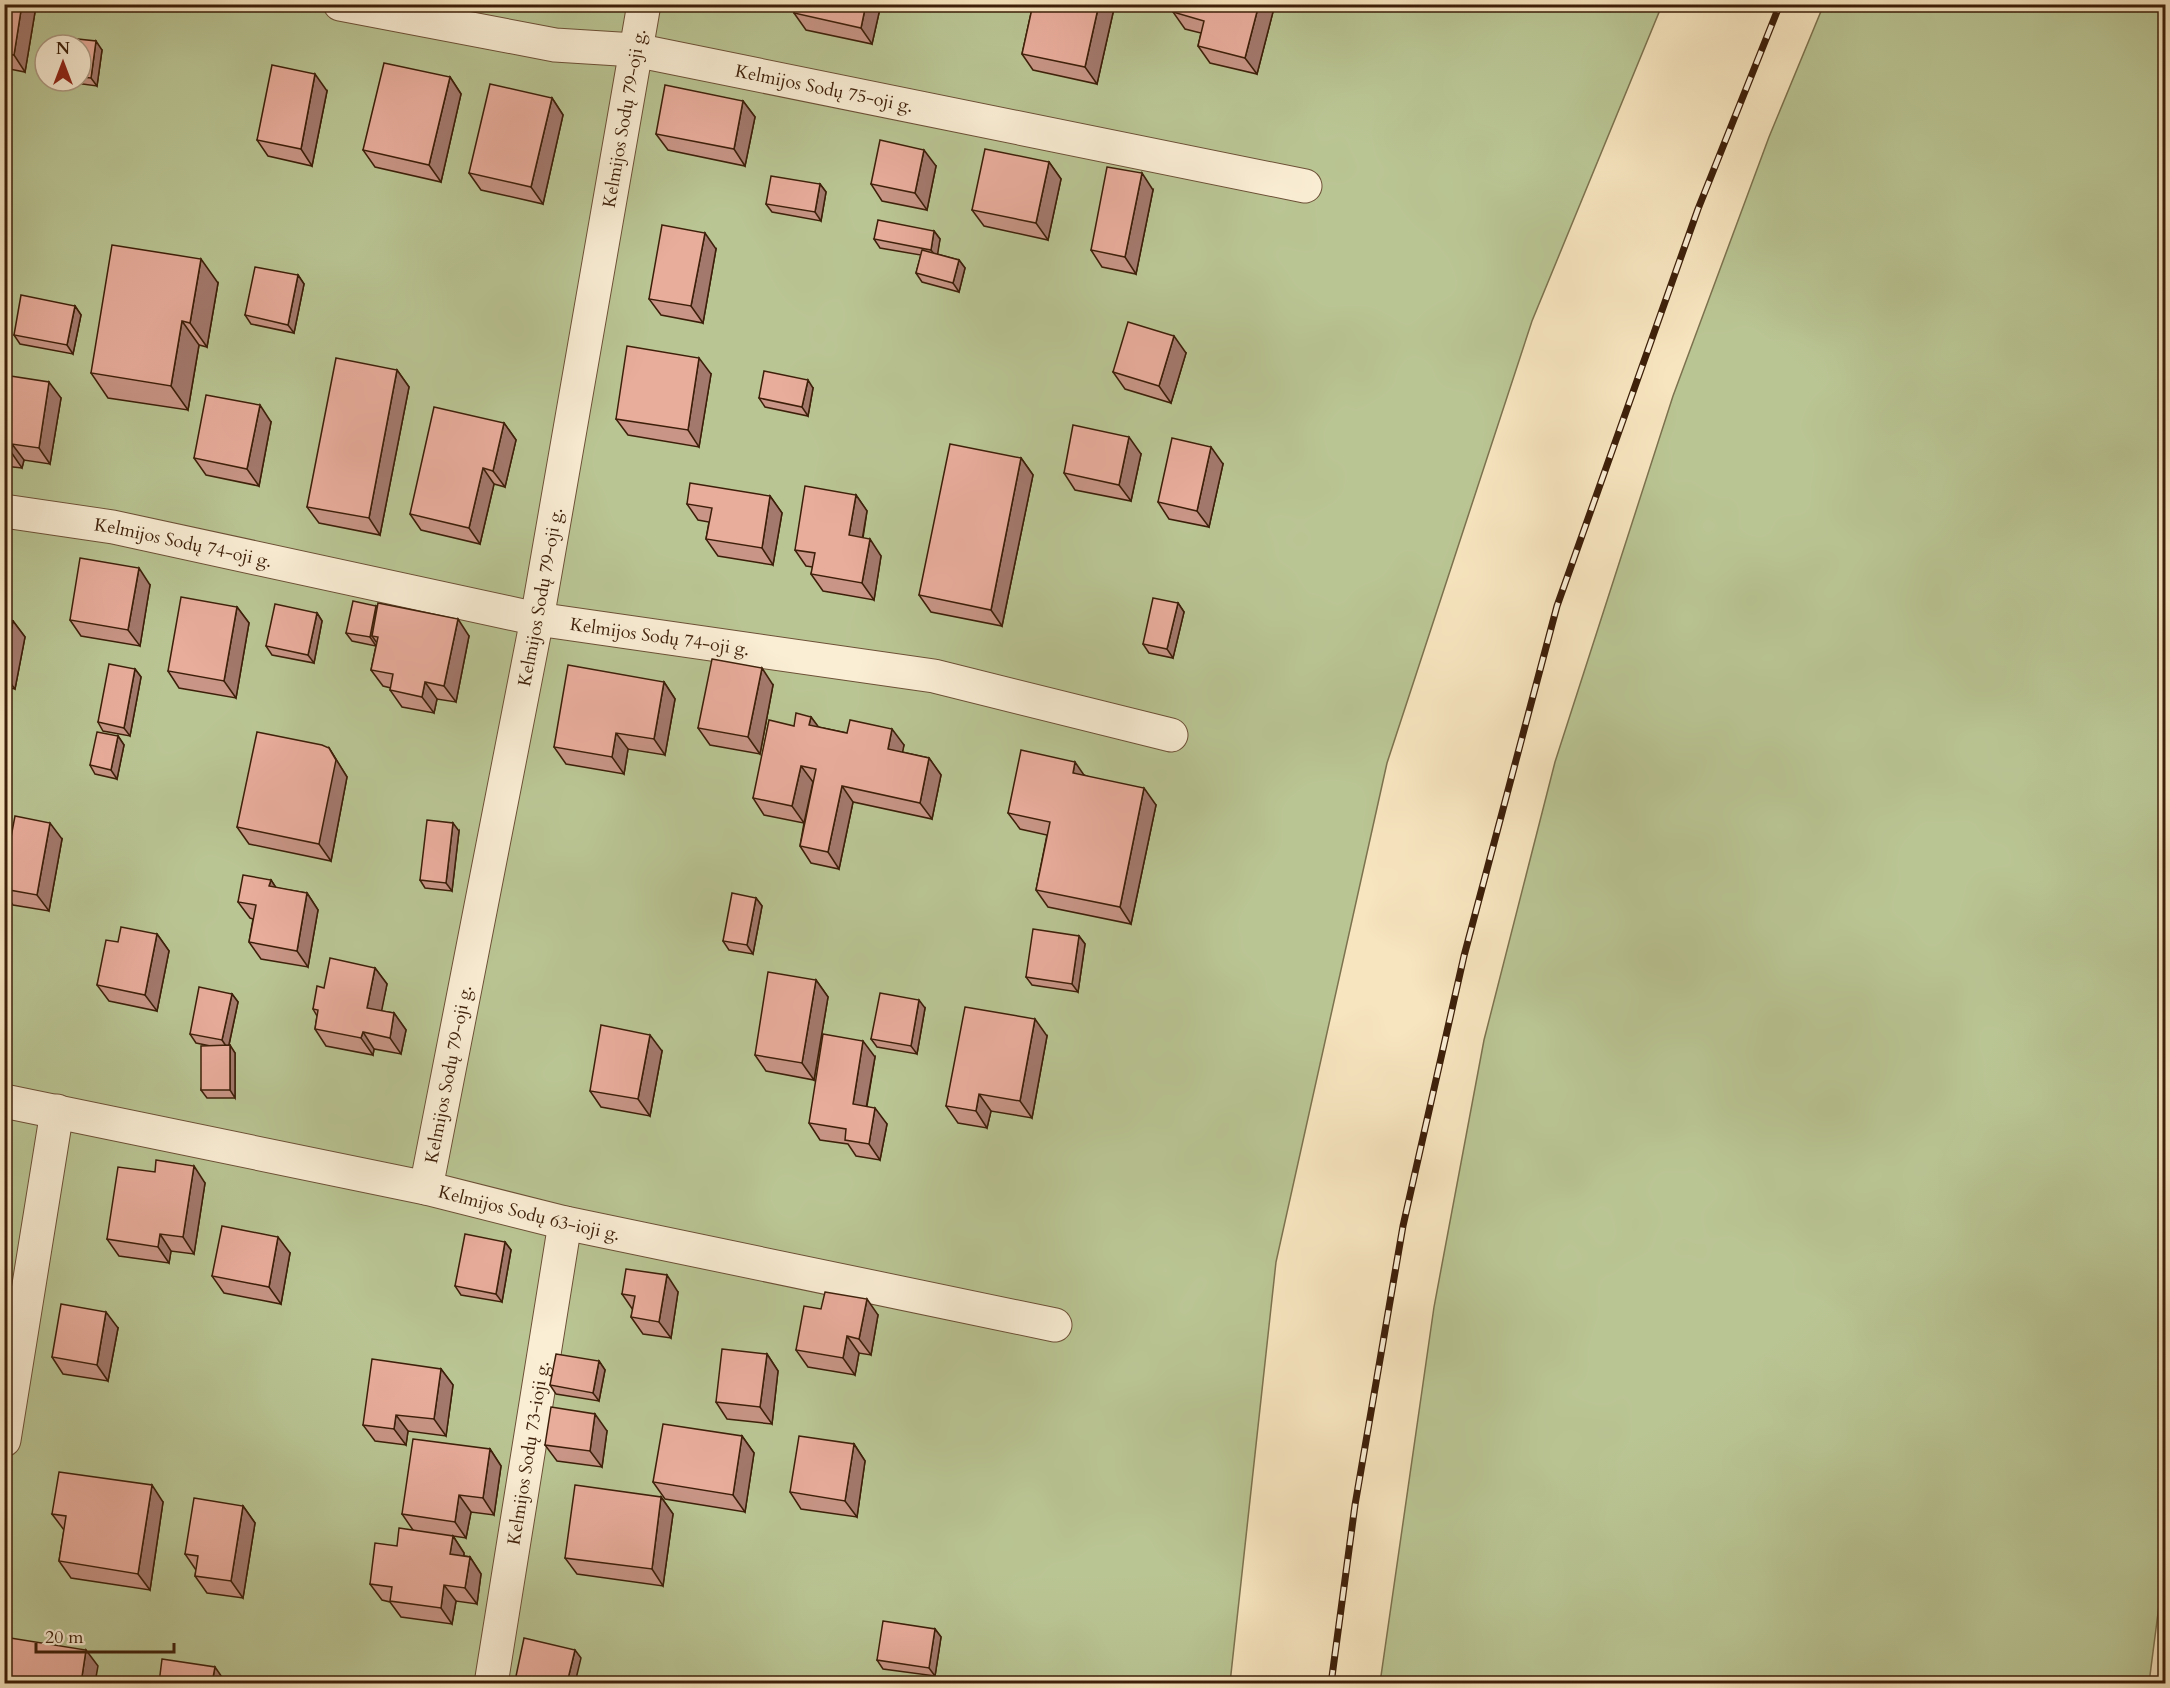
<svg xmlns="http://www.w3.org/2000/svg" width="2170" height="1688" font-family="Cardo,serif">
<rect width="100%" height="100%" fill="#f7e5bf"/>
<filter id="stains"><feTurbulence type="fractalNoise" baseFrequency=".00333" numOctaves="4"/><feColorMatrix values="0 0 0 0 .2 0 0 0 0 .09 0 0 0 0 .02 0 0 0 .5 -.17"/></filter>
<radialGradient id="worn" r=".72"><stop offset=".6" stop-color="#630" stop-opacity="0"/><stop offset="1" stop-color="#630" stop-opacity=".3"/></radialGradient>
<path fill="#bac594" stroke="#7c724e" stroke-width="1.5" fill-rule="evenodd" d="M1824,4L2165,5L2166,1551L2149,1683H1380L1434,1307L1484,1040L1555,762L1673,396L1769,137Z
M4,5H1662L1532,321L1387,763L1276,1262L1230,1683H5ZM45,45H81V81H45Z"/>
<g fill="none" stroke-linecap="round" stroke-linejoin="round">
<g stroke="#6c5036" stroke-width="35">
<g id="minor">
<path id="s1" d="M340,4L555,45L635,50L1305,186"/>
<path id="s2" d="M4,511L113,527L537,619L934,676L1171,735"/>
<path id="s3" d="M4,1101L426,1188L565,1223L1055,1325"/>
<path id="s4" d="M426,1188L537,619L644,4"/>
<path d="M4,1440L57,1111"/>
<path id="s5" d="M491,1684L565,1223"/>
</g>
</g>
<use href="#minor" stroke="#faeed5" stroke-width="33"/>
<g stroke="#3d1f09" stroke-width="7">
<path id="rail" d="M1331,1684L1355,1505L1403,1226L1464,956L1557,606L1698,209L1780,4"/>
</g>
<use href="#rail" stroke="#faeed5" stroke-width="4.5" stroke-dasharray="14" stroke-linecap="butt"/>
</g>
<path fill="#c89586" stroke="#3d1f09" stroke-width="1.5" d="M4,4L35,12L25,72L4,68Z
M555,4H581L580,9Z
M881,4L872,44L806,30L794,13Z
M1033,4H1115L1097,84L1033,70L1022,54Z
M1275,4L1257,74L1210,63L1198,46L1201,33L1185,29L1173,12Z
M81,45L102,50L97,86L60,81H81Z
M450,77L461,94L441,182L375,167L363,150Z
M327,91L312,166L268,156L257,140Z
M552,98L563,115L543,204L481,190L469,173Z
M743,101L755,117L745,166L668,150L656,134Z
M1049,162L1061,179L1048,240L984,226L972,210Z
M936,166L927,210L882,201L871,184Z
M820,184L826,192L821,221L772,212L766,204Z
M1153,190L1136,274L1102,267L1091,250Z
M934,231L940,239L937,254L959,260L965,268L959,292L922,282L916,273L921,255L880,248L874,239Z
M716,249L703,323L661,315L649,299Z
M298,275L304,284L294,333L251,324L245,315Z
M218,283L207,347L199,345L188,410L108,398L91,373Z
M75,306L81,315L73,354L20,344L14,335Z
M1186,353L1171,403L1125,389L1113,372Z
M397,370L409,387L380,535L319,523L307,507Z
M711,374L699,447L628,435L616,419Z
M4,375L61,398L50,464L24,460L22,468L4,466Z
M813,388L808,416L765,407L759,398Z
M271,422L259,486L206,475L194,458Z
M504,423L516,440L505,487L494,484L480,544L421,530L410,514Z
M1141,454L1131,501L1075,490L1064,473Z
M1021,458L1033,475L1002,626L931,612L919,595Z
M1223,464L1209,527L1169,519L1158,502Z
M856,495L867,511L863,538L881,556L874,600L823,591L811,574L813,567L806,566L795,550Z
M770,496L782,513L773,565L718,556L706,539L709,522L698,520L687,504Z
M150,585L140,646L81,636L70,620Z
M1178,603L1184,612L1173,658L1149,653L1143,644Z
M376,606L377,607L469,636L456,702L437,699L434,713L402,707L390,690L391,688L383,686L371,670L376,646L352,641L346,633Z
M237,607L249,623L236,698L179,688L168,671Z
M317,613L322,621L314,663L272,655L266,646Z
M4,619L13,621L25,637L15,689L4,687Z
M135,669L141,677L130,736L103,731L98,722Z
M664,682L675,699L665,755L628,749L624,774L566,764L554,747Z
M773,685L760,754L710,745L698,728Z
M811,717L818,727L904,745L902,752L929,758L941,775L932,819L853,802L839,869L811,863L800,846L804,823L764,815L753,798L794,726Z
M118,736L124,745L117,779L95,774L90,765Z
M329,748L347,777L331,861L249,844L237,827Z
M1084,775L1156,805L1131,924L1048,907L1036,890L1047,835L1020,829L1008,813Z
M459,831L452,891L425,888L420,880Z
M62,839L49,911L13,905L4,893V874Z
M271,880L276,888L307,893L318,910L308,967L261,959L249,942L253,919L250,918L238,902Z
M756,898L762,906L753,954L729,950L723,941Z
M157,934L169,951L157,1011L109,1001L97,985L118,942Z
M1079,936L1085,944L1078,992L1032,985L1026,977Z
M375,968L387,984L381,1011L394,1013L406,1030L401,1054L374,1049L373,1055L326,1046L315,1029L317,1016L313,1009L324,988Z
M816,980L828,997L814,1080L766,1071L755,1055Z
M232,994L238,1002L229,1045L235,1053V1098H207L201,1090L211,1046L196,1043L190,1034Z
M925,1008L917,1054L877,1047L871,1039Z
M1047,1036L1032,1118L991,1111L987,1128L958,1123L946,1106Z
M662,1051L650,1116L601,1107L590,1091Z
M875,1057L867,1106L887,1124L880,1160L856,1156L848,1144L820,1140L809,1123Z
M155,1172L205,1183L194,1254L171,1251L169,1263L119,1256L107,1239Z
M505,1242L511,1250L502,1302L461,1295L455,1286Z
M290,1253L281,1304L224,1293L212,1276Z
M678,1292L671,1338L643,1334L631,1317L633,1310L622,1294Z
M821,1309L878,1315L871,1355L859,1353L855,1375L808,1367L796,1350Z
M118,1328L108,1381L63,1374L52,1357Z
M767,1354L778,1371L772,1424L727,1419L716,1402Z
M599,1361L605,1370L599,1401L556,1394L550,1385Z
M441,1369L453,1385L446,1436L408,1431L406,1445L375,1441L363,1425Z
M607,1431L602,1467L557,1461L545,1445Z
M742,1436L754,1453L745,1512L665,1499L653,1482Z
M854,1444L865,1461L857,1517L801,1509L790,1492Z
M490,1449L501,1466L494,1515L471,1512L466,1538L453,1536L464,1553V1556L470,1557L481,1574L477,1604L456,1601L452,1624L401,1617L390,1602L382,1600L370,1584L397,1546L413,1530L402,1514Z
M661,1497L673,1514L663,1586L577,1574L565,1558Z
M163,1502L150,1590L71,1578L59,1561L64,1530L52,1514Z
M243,1506L255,1523L243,1598L207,1593L195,1576L196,1570L185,1554Z
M935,1629L941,1637L935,1676L883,1669L877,1660Z"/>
<path fill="#a3796d" stroke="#3d1f09" stroke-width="1.5" d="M22,4H30L35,12L25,72L14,55Z
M866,4H881L872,44L861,28Z
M1099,4H1115L1097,84L1085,67Z
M1259,4H1275L1257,74L1245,58Z
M96,41L102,50L97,86L91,78Z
M315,74L327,91L312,166L301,149Z
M450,77L461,94L441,182L429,165Z
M552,98L563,115L543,204L531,187Z
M743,101L755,117L745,166L734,149Z
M924,150L936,166L927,210L915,193Z
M1049,162L1061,179L1048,240L1036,223Z
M1142,173L1153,190L1136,274L1125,257Z
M820,184L826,192L821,221L815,212Z
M934,231L940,239L937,258L931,250Z
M705,233L716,249L703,323L691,306Z
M201,259L218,283L207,347L190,323Z
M959,260L965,268L959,292L953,283Z
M298,275L304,284L294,333L288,325Z
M75,306L81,315L73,354L67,345Z
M182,321L199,345L188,410L171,386Z
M1174,336L1186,353L1171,403L1159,386Z
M699,358L711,374L699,447L688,430Z
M397,370L409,387L380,535L369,518Z
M808,380L813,388L808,416L802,407Z
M49,382L61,398L50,464L39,448Z
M260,405L271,422L259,486L247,469Z
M504,423L516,440L505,487L493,471Z
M1129,437L1141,454L1131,501L1119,485Z
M12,444L24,460L22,468L11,452Z
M1211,447L1223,464L1209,527L1197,511Z
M1021,458L1033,475L1002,626L991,610Z
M483,468L494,484L480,544L469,528Z
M856,495L867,511L860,552L849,535Z
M770,496L782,513L773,565L762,548Z
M870,539L881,556L874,600L862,583Z
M139,568L150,585L140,646L128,630Z
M1178,603L1184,612L1173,658L1167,649Z
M376,606L382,614L372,636L377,643L376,646L370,637Z
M237,607L249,623L236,698L224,681Z
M317,613L322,621L314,663L308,655Z
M458,619L469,636L456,702L444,686Z
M13,621L25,637L15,689L4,675V665Z
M762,668L773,685L760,754L748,737Z
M135,669L141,677L130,736L124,728Z
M425,682L437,699L434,713L422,697Z
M664,682L675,699L665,755L654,739Z
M811,717L823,733L809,725Z
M892,729L904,745L900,765L888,749Z
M616,733L628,749L624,774L612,757Z
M118,736L124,745L117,779L111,770Z
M329,748L347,777L331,861L319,844Z
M929,758L941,775L932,819L920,803Z
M1075,762L1086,778L1073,773Z
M801,766L813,782L804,823L792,806Z
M842,786L853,802L839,869L828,852Z
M1144,788L1156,805L1131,924L1120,907Z
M50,823L62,839L49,911L37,895Z
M453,823L459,831L452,891L446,883Z
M271,880L282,897L269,886Z
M307,893L318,910L308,967L297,951Z
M756,898L762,906L753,954L747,945Z
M157,934L169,951L157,1011L145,995Z
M1079,936L1085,944L1078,992L1072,984Z
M375,968L387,984L379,1024L367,1008Z
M816,980L828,997L814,1080L802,1063Z
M232,994L238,1002L228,1049L222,1040Z
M919,1000L925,1008L917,1054L911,1046Z
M394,1013L406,1030L401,1054L390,1038Z
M1035,1019L1047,1036L1032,1118L1020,1101Z
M363,1032L374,1049L373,1055L361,1038Z
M650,1035L662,1051L650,1116L638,1099Z
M863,1041L875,1057L864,1120L853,1104Z
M230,1045L235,1053V1098L230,1090Z
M979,1094L991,1111L987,1128L976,1111Z
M875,1108L887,1124L880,1160L869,1144Z
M194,1166L205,1183L194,1254L183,1237Z
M160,1234L171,1251L169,1263L158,1247Z
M278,1237L290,1253L281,1304L269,1287Z
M505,1242L511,1250L502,1302L496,1294Z
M667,1275L678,1292L671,1338L659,1322Z
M867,1299L878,1315L871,1355L859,1339Z
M106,1312L118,1328L108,1381L97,1365Z
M847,1336L859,1353L855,1375L843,1358Z
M767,1354L778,1371L772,1424L760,1407Z
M599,1361L605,1370L599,1401L593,1393Z
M441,1369L453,1385L446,1436L434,1419Z
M595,1414L607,1431L602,1467L590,1451Z
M396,1415L408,1431L406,1445L394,1429Z
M742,1436L754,1453L745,1512L733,1495Z
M854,1444L865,1461L857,1517L845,1501Z
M490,1449L501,1466L494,1515L483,1498Z
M152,1485L163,1502L150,1590L138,1574Z
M459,1495L471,1512L466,1538L455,1522Z
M661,1497L673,1514L663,1586L652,1569Z
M243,1506L255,1523L243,1598L231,1581Z
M453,1536L464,1553L462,1570L450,1554Z
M470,1557L481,1574L477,1604L465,1588Z
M444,1585L456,1601L452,1624L441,1608Z
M935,1629L941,1637L935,1676L929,1668Z
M86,1650L98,1666L95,1683H81Z
M575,1650L581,1658L575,1683H567Z
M215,1667L226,1683H212Z"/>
<path fill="#e9ad9c" stroke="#3d1f09" stroke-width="1.5" d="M4,4H22L14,55L4,54Z
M796,4H866L861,28L794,13Z
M1033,4H1099L1085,67L1022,54Z
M1175,4H1259L1245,58L1198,46L1204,21L1173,12Z
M59,37L96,41L91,78L81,77V45H58Z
M384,63L450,77L429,165L363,150Z
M272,65L315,74L301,149L257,140Z
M490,84L552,98L531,187L469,173Z
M665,85L743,101L734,149L656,134Z
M880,140L924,150L915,193L871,184Z
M985,149L1049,162L1036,223L972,210Z
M1107,167L1142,173L1125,257L1091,250Z
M771,176L820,184L815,212L766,204Z
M878,220L934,231L931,250L874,239Z
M662,225L705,233L691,306L649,299Z
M112,245L201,259L190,323L182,321L171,386L91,373Z
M922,250L959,260L953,283L916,273Z
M255,267L298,275L288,325L245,315Z
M21,295L75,306L67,345L14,335Z
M1128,322L1174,336L1159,386L1113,372Z
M627,346L699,358L688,430L616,419Z
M336,358L397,370L369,518L307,507Z
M764,371L808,380L802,407L759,398Z
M4,375L49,382L39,448L12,444L11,452L4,451Z
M206,395L260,405L247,469L194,458Z
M434,407L504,423L493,471L483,468L469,528L410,514Z
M1073,425L1129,437L1119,485L1064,473Z
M1172,438L1211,447L1197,511L1158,502Z
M950,444L1021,458L991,610L919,595Z
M690,483L770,496L762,548L706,539L712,508L687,504Z
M805,486L856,495L849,535L870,539L862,583L811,574L815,553L795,550Z
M80,558L139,568L128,630L70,620Z
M181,597L237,607L224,681L168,671Z
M1153,598L1178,603L1167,649L1143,644Z
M353,601L376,606L370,637L346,633Z
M378,603L458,619L444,686L425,682L422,697L390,690L393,674L371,670L378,637L372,636Z
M275,604L317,613L308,655L266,646Z
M4,619L13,621L4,665Z
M712,659L762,668L748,737L698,728Z
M109,664L135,669L124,728L98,722Z
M568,665L664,682L654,739L616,733L612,757L554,747Z
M796,713L811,717L809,725L847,733L850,720L892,729L888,749L929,758L920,803L842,786L828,852L800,846L816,769L801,766L792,806L753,798L769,720L794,726Z
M97,732L118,736L111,770L90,765Z
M257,732L322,745L329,748L336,760L319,844L237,827Z
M1021,750L1075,762L1073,773L1144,788L1120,907L1036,890L1050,822L1008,813Z
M15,816L50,823L37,895L4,889V874Z
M427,820L453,823L446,883L420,880Z
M243,875L271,880L269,886L307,893L297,951L249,942L256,905L238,902Z
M732,893L756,898L747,945L723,941Z
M121,927L157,934L145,995L97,985L106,940L118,942Z
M1033,929L1079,936L1072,984L1026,977Z
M330,958L375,968L367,1008L394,1013L390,1038L363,1032L361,1038L315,1029L318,1010L313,1009L317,986L324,988Z
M768,972L816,980L802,1063L755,1055Z
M199,987L232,994L222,1040L190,1034Z
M880,993L919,1000L911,1046L871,1039Z
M965,1007L1035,1019L1020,1101L979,1094L976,1111L946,1106Z
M601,1025L650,1035L638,1099L590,1091Z
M823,1034L863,1041L853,1104L875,1108L869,1144L845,1140L846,1129L809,1123Z
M230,1045V1090H201V1046Z
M156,1160L194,1166L183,1237L160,1234L158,1247L107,1239L118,1167L155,1172Z
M222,1226L278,1237L269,1287L212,1276Z
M465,1234L505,1242L496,1294L455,1286Z
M626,1269L667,1275L659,1322L631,1317L635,1296L622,1294Z
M825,1292L867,1299L859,1339L847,1336L843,1358L796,1350L804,1306L821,1309Z
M61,1304L106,1312L97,1365L52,1357Z
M722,1349L767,1354L760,1407L716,1402Z
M556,1354L599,1361L593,1393L550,1385Z
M372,1359L441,1369L434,1419L396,1415L394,1429L363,1425Z
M551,1407L595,1414L590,1451L545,1445Z
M663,1424L742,1436L733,1495L653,1482Z
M799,1436L854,1444L845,1501L790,1492Z
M413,1439L490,1449L483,1498L459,1495L455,1522L402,1514Z
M59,1472L152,1485L138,1574L59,1561L66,1516L52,1514Z
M575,1485L661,1497L652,1569L565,1558Z
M194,1498L243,1506L231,1581L195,1576L198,1556L185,1554Z
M399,1528L453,1536L450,1554L470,1557L465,1588L444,1585L441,1608L390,1601L392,1587L370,1584L375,1543L397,1546Z
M883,1621L935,1629L929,1668L877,1660Z
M4,1637L86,1650L81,1683H4Z
M524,1638L575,1650L567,1683H525L515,1681Z
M162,1659L215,1667L212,1683H159Z"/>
<g text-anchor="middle" stroke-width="6" stroke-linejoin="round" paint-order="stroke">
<g font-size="18" fill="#3d1f09" stroke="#faeed5">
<text dy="6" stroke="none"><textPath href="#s1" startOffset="492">Kelmijos Sodų 75-oji g.</textPath></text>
<text dy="6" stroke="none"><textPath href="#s4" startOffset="1088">Kelmijos Sodų 79-oji g.</textPath></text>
<text dy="6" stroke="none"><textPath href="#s2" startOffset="182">Kelmijos Sodų 74-oji g.</textPath></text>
<text dy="6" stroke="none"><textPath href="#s4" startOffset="602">Kelmijos Sodų 79-oji g.</textPath></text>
<text dy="6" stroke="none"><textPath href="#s2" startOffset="668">Kelmijos Sodų 74-oji g.</textPath></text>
<text dy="6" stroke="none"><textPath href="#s4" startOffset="116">Kelmijos Sodų 79-oji g.</textPath></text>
<text dy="6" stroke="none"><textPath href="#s3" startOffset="537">Kelmijos Sodų 63-ioji g.</textPath></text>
<text dy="6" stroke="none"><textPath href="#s5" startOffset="234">Kelmijos Sodų 73-ioji g.</textPath></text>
</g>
</g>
<rect width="2170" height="1688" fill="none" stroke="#f7e5bf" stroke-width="24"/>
<rect x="6" y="6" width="2158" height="1676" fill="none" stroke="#3d1f09" stroke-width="3"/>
<rect x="12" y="12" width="2146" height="1664" fill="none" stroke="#3d1f09" stroke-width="1.5"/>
<g transform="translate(63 63)"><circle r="28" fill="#faeed5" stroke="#ae9b83" stroke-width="1.5"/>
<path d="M0-4.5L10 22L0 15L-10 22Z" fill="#8f2418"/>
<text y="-9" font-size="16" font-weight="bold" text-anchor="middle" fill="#3d1f09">N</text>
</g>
<path d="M36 1643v9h138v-9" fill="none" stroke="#3d1f09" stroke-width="3"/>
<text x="45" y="1643" font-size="18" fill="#3d1f09" stroke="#faeed5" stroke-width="4.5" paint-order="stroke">20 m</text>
<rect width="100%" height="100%" filter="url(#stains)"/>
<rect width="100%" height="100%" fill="url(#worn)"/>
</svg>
